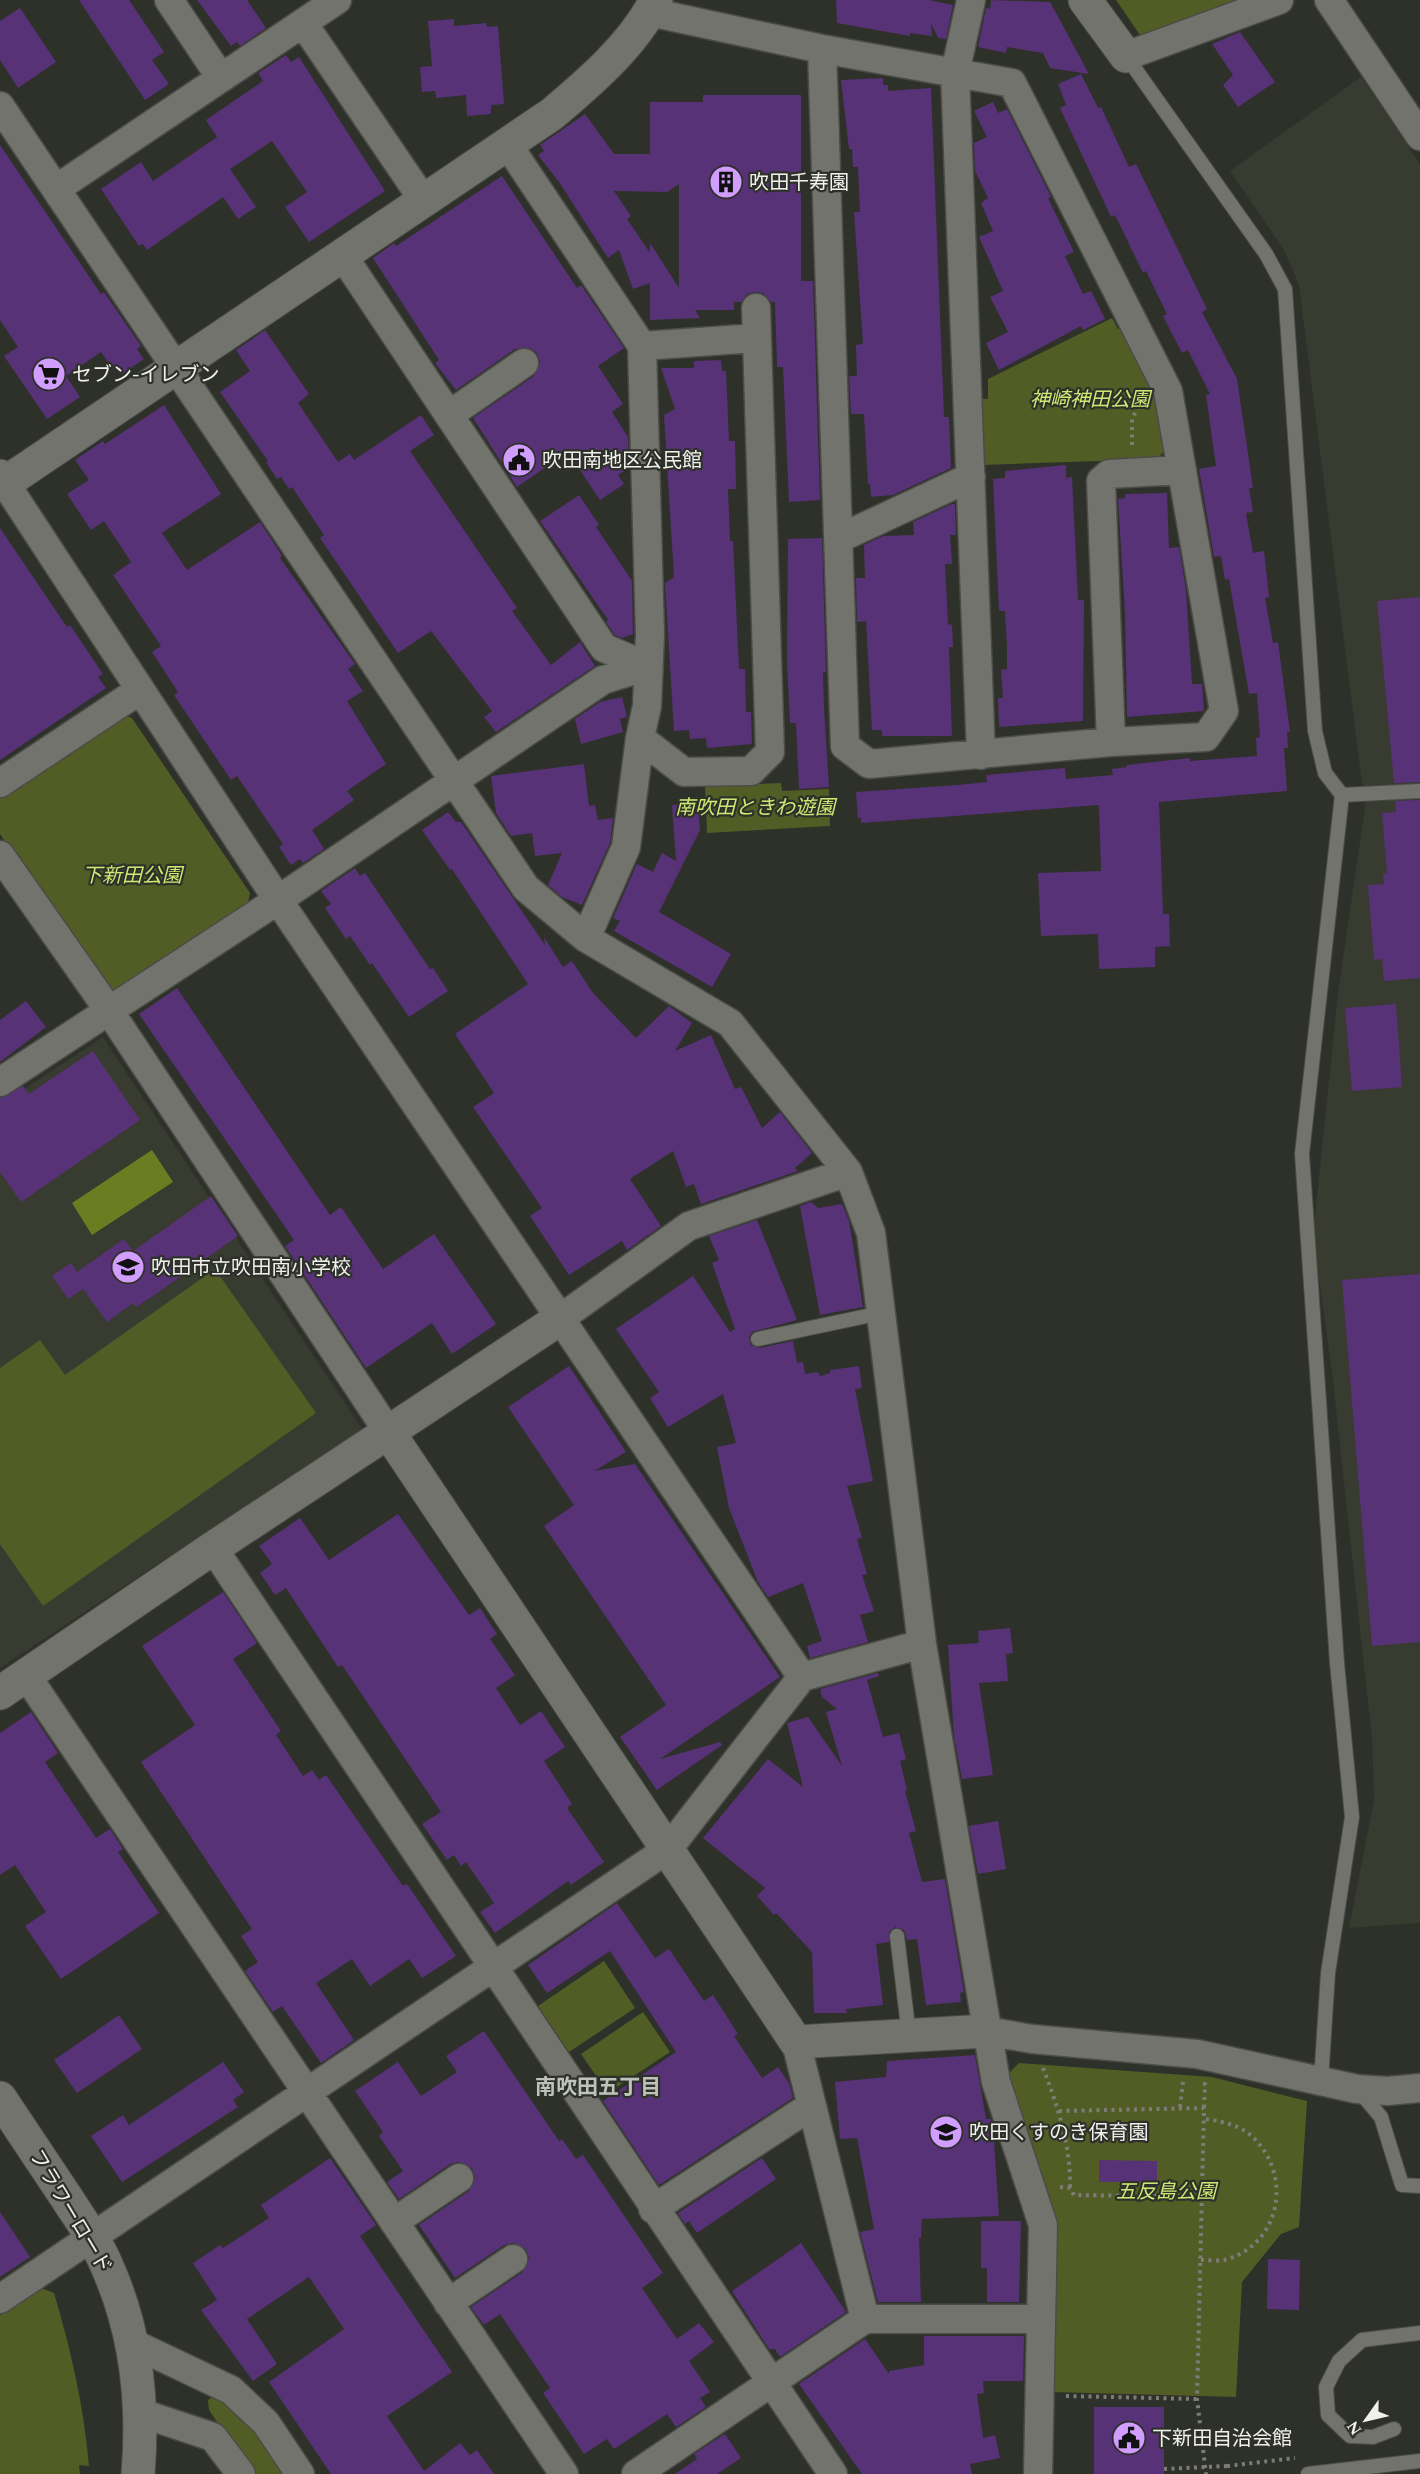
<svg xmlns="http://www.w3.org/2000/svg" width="1420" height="2474" font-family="Spectral,'Noto Sans JP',serif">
<rect width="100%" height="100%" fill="#2e302a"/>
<path fill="#383b2f" d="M1361,77L1420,164V1923L1349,1928L1374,1800L1372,1740L1332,1372L1313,1236L1338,993L1365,807L1299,285L1284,250L1230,171Z
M103,1037L362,1429L0,1668V1105Z"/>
<path fill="#525d26" d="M1116,0H1238L1140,35Z
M1112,318L1118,329L1124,326L1159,398L1167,448L1157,459L983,465L980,399H988V379Z
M121,714L132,718L250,893L247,906L121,991L103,989L0,834V794Z
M781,783L782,791L829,789L830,826L707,833L705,786Z
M215,1269L316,1413L43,1606L0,1544V1368L40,1340L65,1375Z
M604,1961L635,2008L569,2052L538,2006Z
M643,2012L670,2052L608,2093L581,2054Z
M1019,2063L1212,2077L1307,2101L1299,2227L1281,2234L1242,2282L1236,2397L1052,2392L1053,2223L1006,2076Z
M41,2288L54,2293C71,2350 84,2407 89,2466L79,2465L80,2474H0V2315Z
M215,2395L264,2437L289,2474H252L209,2410L208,2400Z"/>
<path fill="#6c7d21" d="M152,1150L173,1182L92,1235L72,1203Z"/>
<path fill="#583276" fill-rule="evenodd" d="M79,0H129L164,52L152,60L169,84L145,100Z
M197,0H247L266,28L240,46L237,42L231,46Z
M836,0H929L953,5L946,39L938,38L931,23L932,36L910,33V36L837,23Z
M991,0L1050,2L1089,74L1050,68L1043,53L1007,47L1006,53L978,47L986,8L990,9Z
M20,8L56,62L18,88L0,60V21Z
M454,19V26L486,23L487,27L498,26L504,104L491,105V114L467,116L466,95L436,98L435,91L422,92L420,67L432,66L428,21Z
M1240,32L1275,82L1238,107L1223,85L1233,75L1212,44Z
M286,55L291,62L299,57L385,191L309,242L285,207L307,192L272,141L230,169L256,207L238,219L223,197L147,250L143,244L139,246L101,189L141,162L153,181L217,137L206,120L263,81L258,73Z
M1081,74L1098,108L1101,107L1129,167L1136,164L1207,309L1202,312L1237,379L1253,488H1249L1253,512L1246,513L1253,553L1264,551L1269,597L1265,598L1273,643L1278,642L1290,732H1287L1288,748H1284L1287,791L1159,802L1163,914H1169L1170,946L1155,947V967L1099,969L1098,934L1041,936L1038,873L1101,871L1099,805L861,823V818H858L856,792L958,785L987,782L986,775L1065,768L1066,779L1113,775L1112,769L1127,767V765L1190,758V761L1257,756L1256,738L1260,737L1257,693L1249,694L1229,579L1225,580L1221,556L1214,557L1199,469L1216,466L1206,395L1210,394L1188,350L1182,353L1163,316L1167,314L1146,271L1143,273L1115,215L1111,217L1060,108L1066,105L1058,84Z
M883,78V85H888V91L931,88L944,417H949L951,468L893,495L871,497L870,484H868L864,414H851L849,376H857L856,345L863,344L854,212H860L858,167H853L852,149H849L841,80Z
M703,95H801V281H813L820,500L789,502L783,367H777L775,302H771L763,293L755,292L747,294L741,302H734V310H695L700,318L650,320V283L633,289L619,250L608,258L559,182L538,155L544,151L540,145L585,114L614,154H650V102H703ZM679,184V288L650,243V253L627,219L631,216L614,191L667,192Z
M993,102L998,113L1007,109L1051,197L1048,198L1074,252L1065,256L1083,294L1091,291L1105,319L1083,330L1081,326L999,370L986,343L1008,332L990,297L1003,291L979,237L993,231L981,203L988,198L975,171L974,143L987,137L974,111Z
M0,145L101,294L104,292L141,346L137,349L144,359L122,374L118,368L114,370L101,352L66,376L80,397L47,419L4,356L18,347L0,320Z
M502,176L577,288L581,285L624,348L598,366L623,404L612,412L628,437L629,468L618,475L624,484L600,500L568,452L517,487L473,418L534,376L540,362L537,353L530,348L515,349L456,390L435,363L439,360L373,258L394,243L396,246Z
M265,330L309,394L298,403L338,462L350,454L354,460L421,415L434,435L410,451L517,608L512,611L551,665L580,642L595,666L496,732L484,717L492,711L431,631L398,653L320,538L324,535L292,487L289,489L281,477L277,479L266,462L268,461L220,392L250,371L236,350Z
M721,360L722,371H726L729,441H735L736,489H728L730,541H733L739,669H745L746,712H751L752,744L707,748L706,738L690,739L689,730L674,731L665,583L674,577L664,415L675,409L661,368H694V361Z
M164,405L221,494L162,533L187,570L260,522L282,556L280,558L355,664L348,669L363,691L347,701L386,764L347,791L354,800L312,830L324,849L303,863L300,859L291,865L279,847L283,844L237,776L231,780L174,695L178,692L152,652L161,646L113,575L131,562L104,521L91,530L67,494L89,480L75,460L103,441L105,444Z
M1066,465V478L1072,477L1078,600H1084L1083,721L999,727L998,698H1003L1001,670L1007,669V646L1005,611H999L993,479L1005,478V471Z
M1167,493L1169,548L1179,547L1186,590L1192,684H1202L1204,711L1127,717L1125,613L1118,499L1125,498V494Z
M579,495L599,525L596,527L632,581L633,634L622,638L615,635L606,622L608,620L540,521Z
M952,504H955L956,535H950L952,564H945L948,625L952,624L953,647H949L952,736H882V730H872L866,621L857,622L856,578H865L864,545L883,536L914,535L913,522Z
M0,528L67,627L70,625L103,674L98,677L106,688L0,760Z
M822,538L826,672H823L824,708L829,787L799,789L796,723H790L787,662L788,539Z
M1420,597V782L1394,783L1377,601Z
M622,697L627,717L620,719L623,732L581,744L575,719L600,702Z
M584,764L589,806L595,805L598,820L613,818L610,843L582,905L562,897L548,885L562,853L535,856L532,833L511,836L496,813L491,776Z
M1420,800V978L1384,981L1382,959L1374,960L1368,885L1384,884L1383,874L1387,873L1382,813L1396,812L1395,801Z
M698,803L700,830L659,912L731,954L712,987L614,931L620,921L613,918L637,864L653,872L662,853L676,861L672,805Z
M448,812L456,822H461L545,945L544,937L563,967L572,961L593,993L636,1038L669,1006L692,1023L675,1051L711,1035L735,1089L741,1087L762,1128L780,1112L812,1153L795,1168L798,1171L701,1204L694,1184L686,1187L673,1151L630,1179L661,1226L627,1250L622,1241L569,1275L530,1216L542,1208L473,1107L494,1093L455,1034L528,984L452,869L450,870L422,830Z
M355,868L360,876L365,873L430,969L433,968L448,991L409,1017L372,963L370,965L350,936L346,939L325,908L331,904L321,891Z
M177,988L330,1215L341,1207L383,1269L434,1234L496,1324L452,1354L432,1323L366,1368L285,1246L294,1240L139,1014Z
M26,1001L46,1027L0,1062V1020Z
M1396,1004L1402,1087L1352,1091L1345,1008Z
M93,1051L140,1120L21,1202L0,1172V1098L23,1086L29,1094Z
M211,1196L238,1236L153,1296L136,1307L133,1303L107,1322L83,1289L68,1299L52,1276L71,1263L77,1272L124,1239L133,1251Z
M811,1202L818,1208L842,1204L849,1221L863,1307L820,1315L800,1206Z
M757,1220L797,1320L752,1332L749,1337L751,1345L760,1348L793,1341L797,1363L803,1362L805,1374L818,1372L820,1376L830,1373V1370L859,1366L862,1388L855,1389L873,1481L847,1486L862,1538L857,1539L867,1574L862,1575L874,1611L860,1615L868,1642L810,1658L807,1646L822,1641L803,1583L768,1597L758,1582L729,1508L717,1447L736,1443L723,1394L668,1427L650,1398L659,1392L616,1329L693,1276L730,1332L735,1329L712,1263L719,1260L709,1236Z
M1420,1274V1642L1372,1646L1342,1280Z
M569,1366L626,1452L594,1471L635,1464L780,1677L660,1759L720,1742L722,1745L657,1790L620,1737L666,1705L544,1526L574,1505L508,1407Z
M398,1514L469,1615L480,1608L497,1634L490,1639L515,1675L496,1688L520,1725L541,1711L565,1747L544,1761L572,1804L567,1808L604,1862L571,1885L568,1881L495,1933L480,1912L494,1903L466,1862L461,1866L454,1855L447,1860L422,1824L441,1812L342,1665L338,1667L286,1588L275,1595L260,1573L272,1564L259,1546L300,1518L329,1560Z
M223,1592L257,1643L233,1659L281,1731L276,1735L303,1776L312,1770L319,1780L326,1775L403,1886L407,1884L456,1956L422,1978L409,1959L370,1986L352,1959L316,1983L354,2040L321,2063L282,2006L273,2012L245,1971L258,1962L241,1936L252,1929L141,1762L195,1725L142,1646Z
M1010,1628L1013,1653L1006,1654L1008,1681L979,1683L993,1775L962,1779L954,1737L948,1645L979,1643L978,1631Z
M878,1673L879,1676L867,1680L883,1737L899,1733L906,1759L900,1761L907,1790L905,1791L916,1831L909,1833L922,1882L945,1879L964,1992L960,1993L961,2002L926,2005L917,1939L907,1940L904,1930L895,1927L889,1932V1942L876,1944L883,2005L846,2009L847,2013H814L812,1952L776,1913L774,1915L757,1896L765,1888L703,1838L768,1759L803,1787L787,1723L808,1717L842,1766L826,1712L837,1709L822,1697L820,1689Z
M31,1712L58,1753L45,1762L96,1838L110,1829L123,1849L118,1852L159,1913L61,1979L25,1926L46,1912L15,1865L0,1875V1733Z
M998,1821L1006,1869L978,1874L969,1826Z
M617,1903L655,1958L669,1949L704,2001L713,1995L738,2034L734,2036L762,2078L778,2067L789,2083L793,2098L659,2185L603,2101L676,2052L610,1951L547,1993L528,1965Z
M119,2015L142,2049L77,2093L54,2060Z
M484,2031L559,2141L562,2139L576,2159L583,2155L663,2273L642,2288L677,2339L699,2323L714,2342L689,2361L710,2392L700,2398L706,2407L676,2427L667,2414L614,2449L607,2439L584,2454L543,2393L550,2388L500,2314L484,2325L471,2307L523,2272L529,2258L526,2249L512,2243L504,2245L455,2278L419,2225L469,2191L475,2177L472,2168L458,2162L450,2164L399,2199L387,2182L403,2171L379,2136L383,2132L355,2091L398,2062L421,2096L457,2072L446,2056Z
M975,2055L986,2119H991L993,2126L999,2216L922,2219L921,2238H919L921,2302H878L860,2232L874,2229L857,2138L840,2139L835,2082L886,2077L887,2061Z
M223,2062L244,2092L233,2100L238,2107L122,2182L91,2136L123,2115L129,2125Z
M330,2158L376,2225L360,2236L452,2372L387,2416L424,2471L460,2443L470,2455L477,2450L494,2474H331L269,2382L344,2329L309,2277L247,2319L277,2364L253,2381L201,2310L217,2300L193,2263L220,2245L223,2248L269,2218L261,2205Z
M762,2158L776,2179L697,2233L689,2221L685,2224L678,2213Z
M1099,2160L1157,2161V2182H1099Z
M0,2212L30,2257L0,2277Z
M981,2221H1021L1019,2302H987V2268H981Z
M801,2243L846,2312L780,2357L775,2349H769L732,2291Z
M1268,2259L1300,2260L1299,2310L1267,2309Z
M924,2336H1024L1023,2381H983L984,2393L977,2394L983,2438L995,2435L1000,2458L970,2464L972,2474H862L799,2384L865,2339L889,2374V2371L924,2365Z
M1094,2407H1164V2474H1094Z
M725,2434L741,2458L717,2474H675L697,2459L694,2454Z"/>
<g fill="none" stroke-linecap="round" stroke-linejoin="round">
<g stroke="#4b4c47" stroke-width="16">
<path id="service" d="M1126,56L1266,254L1285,289L1315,731L1325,773L1342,795L1302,1154L1337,1663L1352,1817L1328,1973L1321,2081
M1342,795L1420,791
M758,1339L881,1313
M897,1936L909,2035
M1358,2090L1381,2117L1402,2185L1420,2186
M1394,2429L1373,2437L1350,2436L1328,2415L1326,2387L1339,2361L1362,2340L1420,2333
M1308,2474L1420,2461"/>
</g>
<g stroke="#4b4c47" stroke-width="31">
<path id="minor" d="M169,0L221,78
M971,0L955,73L981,755
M1329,0L1420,136
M650,12L822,49L1012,83L1168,391L1224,711L1206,737L1111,742L869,764L845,746L822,49
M303,23L424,201
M1126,56L1279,0
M0,106L526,888L586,938L730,1023L848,1172L871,1233L922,1644L996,2082L1043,2225L1038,2474
M508,145L642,346L650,635L647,706L640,738L626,847L586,938
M56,189L337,0
M343,256L604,648L647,666
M642,346L756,338
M449,415L524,363
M0,487L5,483L278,900L802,1677
M838,539L971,477
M640,738L684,772L751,771L770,752L756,308
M1111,742L1101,481L1109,474L1182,470
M0,783L140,690
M0,855L108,1009L389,1433
M0,1082L278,900L603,680L647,666
M561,1318L689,1226L848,1172
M213,1548L833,2474
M26,1675L564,2474
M987,2031L1032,2039L1197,2054L1357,2089L1388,2091L1420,2088
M796,2042L865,2319
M653,2209L811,2106
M394,2222L459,2178
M0,2299L668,1849L802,1677L922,1644
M448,2303L513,2259
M132,2343L231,2390L266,2423L300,2474
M141,2413L213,2437L241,2474
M636,2474L865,2319H1041"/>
</g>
<g stroke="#4b4c47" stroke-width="35">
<path id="tertiary" d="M1085,0L1126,56
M0,476L5,483L552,114C591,81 633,45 656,0
M389,1433L796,2042L987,2031
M0,1693L213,1548L561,1318
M0,2098C22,2131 44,2164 66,2197C80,2219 96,2240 106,2264C136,2330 144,2402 138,2474"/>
</g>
<path stroke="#7c7d78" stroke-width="4" stroke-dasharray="3 4.5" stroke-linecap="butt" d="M1132,445V419L1141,401
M1043,2068C1058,2107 1071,2146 1070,2188
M1203,2084H1205L1204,2108
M1180,2107L1183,2082
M1059,2111L1204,2108L1197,2399L1206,2474
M1060,2187L1070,2188L1074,2195L1202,2197
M1201,2260C1208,2260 1217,2261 1224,2260C1283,2245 1294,2170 1248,2133C1236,2124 1219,2121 1205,2119
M1066,2396L1197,2399
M1227,2466L1295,2458"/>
<use href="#service" stroke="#71736c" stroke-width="14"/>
<use href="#minor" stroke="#71736c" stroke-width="28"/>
<use href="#tertiary" stroke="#71736c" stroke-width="33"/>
<path stroke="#7c7d78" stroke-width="4" stroke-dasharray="3 4.5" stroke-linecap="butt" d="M1164,2469L1227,2466"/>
</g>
<defs>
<g id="building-disc" transform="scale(1.725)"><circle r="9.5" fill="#d19dfe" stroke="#2e302a"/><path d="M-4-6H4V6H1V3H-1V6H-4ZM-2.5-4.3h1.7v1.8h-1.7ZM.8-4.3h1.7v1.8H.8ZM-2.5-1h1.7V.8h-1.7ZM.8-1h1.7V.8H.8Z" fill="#111"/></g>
<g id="supermarket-disc" transform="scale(1.725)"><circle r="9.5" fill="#d19dfe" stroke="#2e302a"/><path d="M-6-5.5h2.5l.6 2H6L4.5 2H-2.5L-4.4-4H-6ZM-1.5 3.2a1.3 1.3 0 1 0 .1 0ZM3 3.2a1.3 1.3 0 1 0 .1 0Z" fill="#111"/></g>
<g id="civic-disc" transform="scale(1.725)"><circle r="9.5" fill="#d19dfe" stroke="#2e302a"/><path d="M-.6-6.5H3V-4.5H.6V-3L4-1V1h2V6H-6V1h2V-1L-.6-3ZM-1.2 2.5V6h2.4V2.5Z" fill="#111"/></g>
<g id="school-disc" transform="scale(1.725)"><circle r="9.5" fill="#d19dfe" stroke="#2e302a"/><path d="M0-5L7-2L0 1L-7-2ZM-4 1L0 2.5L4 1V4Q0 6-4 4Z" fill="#111"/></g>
</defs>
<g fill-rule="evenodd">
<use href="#building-disc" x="726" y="182"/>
<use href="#supermarket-disc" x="49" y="374"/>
<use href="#civic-disc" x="519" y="460"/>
<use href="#school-disc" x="128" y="1267"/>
<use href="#school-disc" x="946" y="2132"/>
<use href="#civic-disc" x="1129" y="2438"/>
</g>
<g text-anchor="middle" stroke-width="4.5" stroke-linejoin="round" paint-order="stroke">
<g font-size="20" fill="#f0f1ed" stroke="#2e302a" text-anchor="start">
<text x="749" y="189">吹田千寿園</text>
<text x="72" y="381">セブン-イレブン</text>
<text x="542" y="467">吹田南地区公民館</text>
<text x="151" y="1274">吹田市立吹田南小学校</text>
<text x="969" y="2139">吹田くすのき保育園</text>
<text x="1152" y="2445">下新田自治会館</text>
</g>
<g font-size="20" font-style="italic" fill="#cfe873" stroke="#2e302a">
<text x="1090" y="406">神崎神田公園</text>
<text x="755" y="814">南吹田ときわ遊園</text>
<text x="132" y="882">下新田公園</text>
<text x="1166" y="2198">五反島公園</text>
</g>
<g font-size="20" fill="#f0f1ed" stroke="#2e302a">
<text transform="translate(71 2211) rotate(59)" y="7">フラワーロード</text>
</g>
<g font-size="21" font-weight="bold" fill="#bfc2ba" stroke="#2e302a">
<text x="598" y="2094">南吹田五丁目</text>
</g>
</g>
<g transform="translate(1366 2420) rotate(236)" stroke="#2e302a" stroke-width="4.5" paint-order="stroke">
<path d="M0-4.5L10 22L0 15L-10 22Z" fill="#f0f1ed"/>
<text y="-9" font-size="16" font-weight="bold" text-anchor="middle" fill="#f0f1ed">N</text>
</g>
</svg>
